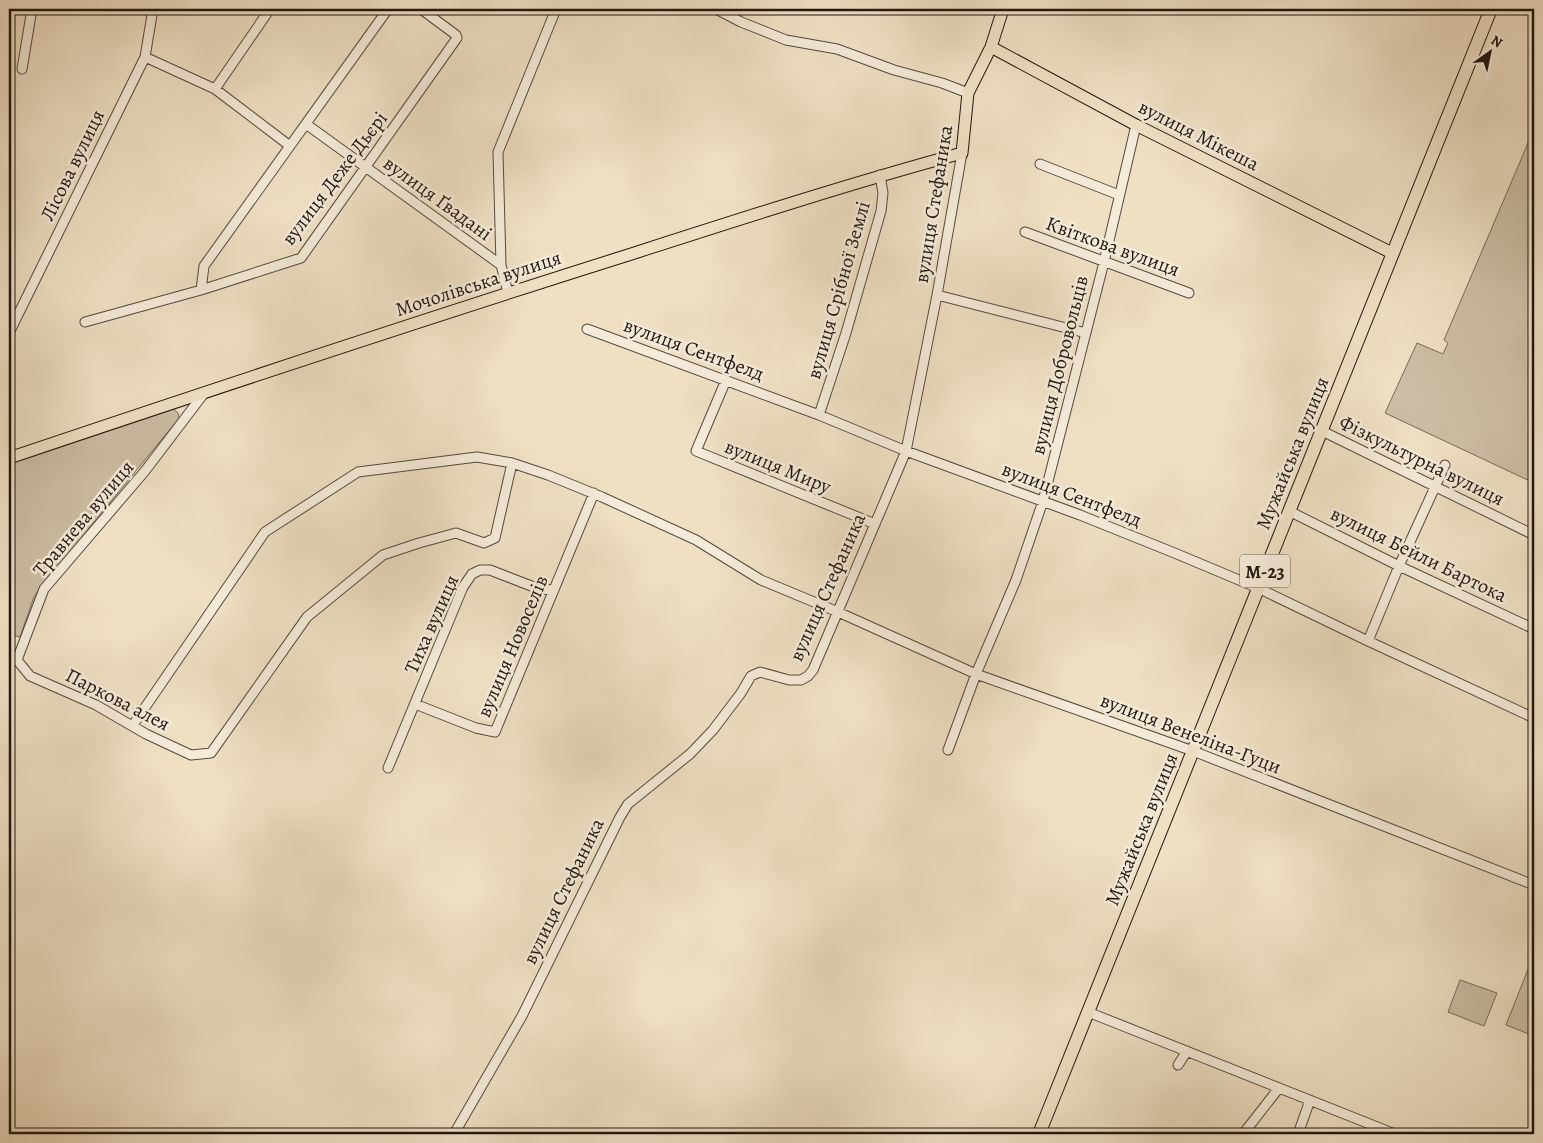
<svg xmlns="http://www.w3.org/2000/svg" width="1543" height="1143" font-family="Alegreya,serif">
<rect width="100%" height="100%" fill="#efe0c4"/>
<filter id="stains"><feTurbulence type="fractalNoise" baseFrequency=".004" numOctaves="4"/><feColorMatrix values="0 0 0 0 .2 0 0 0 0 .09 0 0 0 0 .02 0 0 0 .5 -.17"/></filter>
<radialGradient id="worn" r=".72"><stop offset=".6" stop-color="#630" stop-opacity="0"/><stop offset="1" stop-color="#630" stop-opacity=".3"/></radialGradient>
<path fill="#ccbea5" stroke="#766a5a" d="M1534,129V483L1385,413L1417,343L1443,354L1448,343L1444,340Z
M173,409L178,413L179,418L176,422L40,588L34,597L20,637L9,634V462Z
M1534,954V1036L1506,1025Z
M1460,980L1497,993L1484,1026L1448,1012Z"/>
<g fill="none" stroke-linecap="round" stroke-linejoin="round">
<g stroke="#54493d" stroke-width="11">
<path id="minor" d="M716,9L741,22L786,40L837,49L894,70L942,83L968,93
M145,57L215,89L290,146
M22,69L32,9
M215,89L270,9
M306,124L501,265
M1040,164L1119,195
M1025,232L1189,293
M201,290L204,266L388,9
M508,293L501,265L498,152L556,9
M937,295L1086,333
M85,322L201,290L301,258L457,38L456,35L421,9
M587,329L819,415L906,451L1080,515L1177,554L1258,588L1368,641L1534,718
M9,333L145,57L153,9
M726,380L696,451L875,524
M205,392L145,471L44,589L17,660L30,676L96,705L146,734L191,755L211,753L307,617L383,555L419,543L456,533L484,543L495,538L512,463
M819,415L846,333L881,211L883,193L880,175
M1320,430L1534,535
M1289,511L1399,566L1534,629
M1368,641L1399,566L1445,465
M415,704L476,728L495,732L594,493
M133,725L265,532L358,472L477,457L512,463L548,475L602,497L696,540L761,580L838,612L976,674L1193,751L1534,885
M948,750L976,674L1016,580L1043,501L1104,262L1136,125
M388,768L463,587L472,574L480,570H490L539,589L554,590
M1088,1012L1395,1134
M1178,1065L1187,1051
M454,1134L522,1016L620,817L628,804L690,754L713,730L741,693L751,676L760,672L789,680H801L808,676L813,670L906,451L937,295L962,153
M1243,1134L1279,1088
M1298,1134L1310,1100"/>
</g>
<g stroke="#211710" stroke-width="13">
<path id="major" d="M991,47L1136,125L1392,253
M9,458C214,389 419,321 625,256C737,220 848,184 962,153L968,93L991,47L1003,9"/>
</g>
<g stroke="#211710" stroke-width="14">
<path id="highway" d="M1039,1134L1491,9"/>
</g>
<use href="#minor" stroke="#f5ebd9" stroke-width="9"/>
<use href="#major" stroke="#efe0c4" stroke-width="11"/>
<use href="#highway" stroke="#efe0c4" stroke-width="12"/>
</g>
<g text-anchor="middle" stroke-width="5" stroke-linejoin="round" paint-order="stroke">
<rect fill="#f5ebd9" stroke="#61574c" stroke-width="1" x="1240" y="554.5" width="50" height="33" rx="4"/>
<g font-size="19" font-weight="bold" fill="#211710">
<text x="1265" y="578">М-23</text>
</g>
<g font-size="20" fill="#211710" stroke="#f5ebd9">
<text transform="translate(1199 135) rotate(27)" y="7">вулиця Мікеша</text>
<text transform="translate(72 165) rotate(-64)" y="7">Лісова вулиця</text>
<text transform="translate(334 178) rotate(-53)" y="7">вулиця Деже Дьєрі</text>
<text transform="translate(438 198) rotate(36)" y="7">вулиця Ґвадані</text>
<text transform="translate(933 204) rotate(-81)" y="7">вулиця Стефаника</text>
<text transform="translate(1113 246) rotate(20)" y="7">Квіткова вулиця</text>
<text transform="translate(478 283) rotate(-18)" y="7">Мочолівська вулиця</text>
<text transform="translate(838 290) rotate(-74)" y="7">вулиця Срібної Землі</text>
<text transform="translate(694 349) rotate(20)" y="7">вулиця Сентфелд</text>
<text transform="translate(1059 365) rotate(-76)" y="7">вулиця Добровольців</text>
<text transform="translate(1292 453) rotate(-68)" y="7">Мужайська вулиця</text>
<text transform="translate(1422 460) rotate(26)" y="7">Фізкультурна вулиця</text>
<text transform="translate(778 466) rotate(22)" y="7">вулиця Миру</text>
<text transform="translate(1072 494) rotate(21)" y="7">вулиця Сентфелд</text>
<text transform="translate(83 518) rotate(-50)" y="7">Травнева вулиця</text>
<text transform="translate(1419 554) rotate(26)" y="7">вулиця Бейли Бартока</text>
<text transform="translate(827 587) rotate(-66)" y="7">вулиця Стефаника</text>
<text transform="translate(431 624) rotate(-66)" y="7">Тиха вулиця</text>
<text transform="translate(512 646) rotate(-67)" y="7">вулиця Новоселів</text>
<text transform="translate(118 699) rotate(27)" y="7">Паркова алея</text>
<text transform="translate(1191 733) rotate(21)" y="7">вулиця Венеліна-Гуци</text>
<text transform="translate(1141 829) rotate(-68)" y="7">Мужайська вулиця</text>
<text transform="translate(563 891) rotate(-64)" y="7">вулиця Стефаника</text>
</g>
</g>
<rect width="1543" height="1143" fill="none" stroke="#efe0c4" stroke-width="30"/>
<rect x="10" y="10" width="1523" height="1123" fill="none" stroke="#211710" stroke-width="2.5"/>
<rect x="15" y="15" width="1513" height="1113" fill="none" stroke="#211710"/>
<g transform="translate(1490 52) rotate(33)" stroke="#f5ebd9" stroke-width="4" paint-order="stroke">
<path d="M0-4L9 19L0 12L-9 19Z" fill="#211710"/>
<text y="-8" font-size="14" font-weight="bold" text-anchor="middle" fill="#211710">N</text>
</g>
<rect width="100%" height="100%" filter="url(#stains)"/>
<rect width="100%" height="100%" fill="url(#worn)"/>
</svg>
